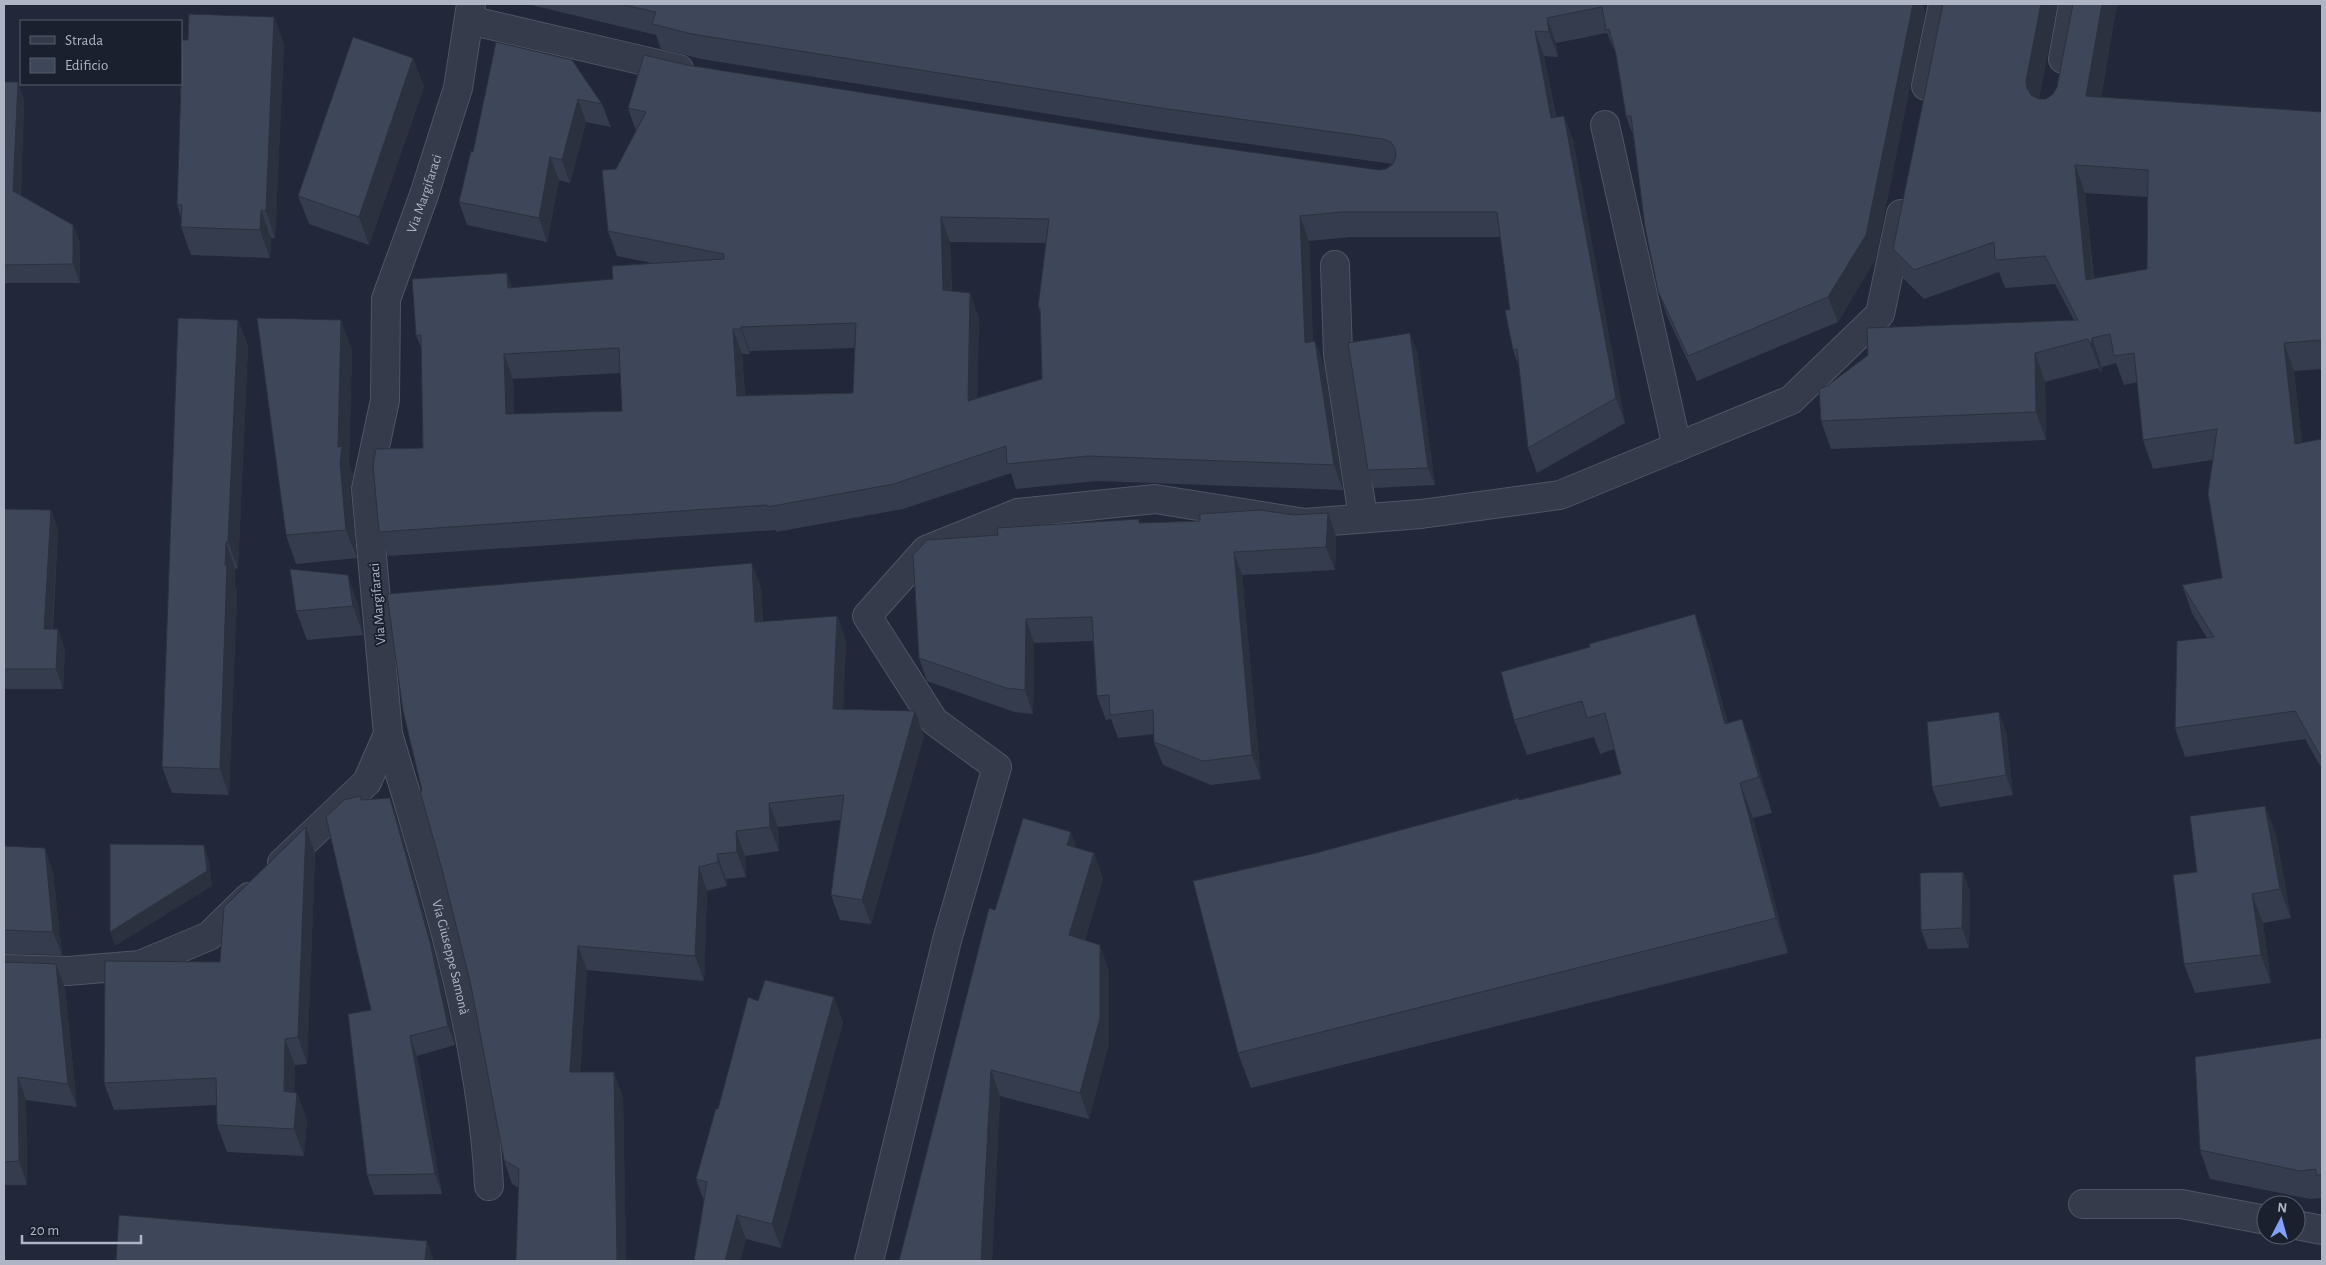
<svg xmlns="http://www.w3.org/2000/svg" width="2326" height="1265" font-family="'Alegreya Sans',sans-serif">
<rect width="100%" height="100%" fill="#22283a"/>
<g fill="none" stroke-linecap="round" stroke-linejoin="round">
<g stroke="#505565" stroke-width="30">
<g id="minor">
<path d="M469,20L679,69"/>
<path d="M2063,59L2073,4"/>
<path d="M1926,86L1943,4"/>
<path d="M1605,125L1677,447"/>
<path d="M1335,265L1338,354L1363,517"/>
<path id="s1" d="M388,734C432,882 481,1031 489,1186"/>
<path id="s2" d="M282,863L367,782L388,734L366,489L385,400L386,299L424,195L458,88L471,4"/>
<path d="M4,969L68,971L140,965L209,936L249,897"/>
<path d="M2083,1204H2181L2266,1220"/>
<path d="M2296,1225L2322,1230"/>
<path d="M869,1261L947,940L997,767L934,721L867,616L926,550L1018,513L1155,499L1305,523L1421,514L1560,495L1791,400L1880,314L1901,214"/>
</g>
</g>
<use href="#minor" stroke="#353b4a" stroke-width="28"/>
</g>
<path fill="#353c4d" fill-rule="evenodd" d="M527,4H1922L1925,12L1875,260L1838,322L1697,381L1667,316L1658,291L1633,135L1626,116L1616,54L1607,33L1556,43L1558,57L1544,56L1556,117L1564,116L1573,140L1625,423L1537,473L1528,448L1519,367L1513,350L1510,310L1500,237H1351L1309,241L1313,342L1315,341L1324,366L1343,490L1097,481L1016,489L1011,473L903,509L776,532V530L388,556L379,532L423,448L421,348L416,335L512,288L613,279L657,264L617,256L608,231L616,169L636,131L628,108L687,65L1150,138L1379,170L1386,169L1393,164L1163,132L701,59L661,49L656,35ZM950,242L1046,243L1038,307L1041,314L1042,379L977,398L979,317L952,291ZM855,348L853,393L745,395L742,354H750V351ZM620,373L622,411L514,414L513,379Z
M2057,4L2039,99H2046L2053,94L2117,4L2101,97L2322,112V369L2294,371L2302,443L2322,439V769L2305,739L2185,757L2175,728L2207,638L2192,613L2182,585L2222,578L2212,460L2153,469L2143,440L2137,382L2124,385L2116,363L2102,367L2101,373L2098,368L2045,382L2046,440L1831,449L1821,421L2074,320L2055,284L2005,288L1999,272L1924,299L1903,278L1893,249ZM2085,193L2147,197V269L2094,279Z
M274,17L284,44L275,238H271L270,258L191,255L181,227V217L177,205L188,40Z
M496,42L602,104L611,127L586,122L570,183L559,180L547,242L467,225L459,202L473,152Z
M413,58L424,87L369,245L309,224L298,196Z
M4,82H18L24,100L21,195L73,225L80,243V283H4Z
M238,320L248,346L238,568L235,569V586L237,591L229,795L172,793L162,767Z
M352,349L349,464L353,475L350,490L357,558L296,564L286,535Z
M1417,351L1435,485L1374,488L1368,470Z
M4,509L51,510L58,530L53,629L65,649L63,689H4Z
M1140,523L1336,536L1335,570L1242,575L1261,779L1211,785L1163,765L1154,742V734L1118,738L1111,719L1106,720L1097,696L1094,641L1034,643L1033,714L1014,712L927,681L919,658L998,535Z
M761,587L763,622L837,616L846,641L843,710L924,736L871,924L840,920L831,895L841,820L778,827L779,851L745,856L746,877L726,879L727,886L707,891L704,981L587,970L580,1072L623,1097L626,1261H516L519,1188L512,1184L504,1160L471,986L422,791Z
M358,604L363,635L307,640L296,611Z
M1590,647L1708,649L1728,724L1742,719L1755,755L1772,813L1753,818L1788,953L1251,1088L1238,1053L1316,853L1621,774L1614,749L1600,754L1594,737L1527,755L1514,720Z
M2006,731L2013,795L1940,807L1932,787Z
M362,800L397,818L437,961L455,1045L417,1056L442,1194L374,1195L367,1175L371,1010Z
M2265,806L2276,835L2291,918L2263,923L2271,983L2195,993L2184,964L2197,872Z
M306,827L315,854L307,1064L295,1065L294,1093H297L307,1120L304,1156L227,1152L217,1125V1105L114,1110L104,1083L220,962Z
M4,846L53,872L62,955L4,954Z
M1077,848L1094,853L1103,879L1085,940L1109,971V1044L1089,1119L1000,1096L992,1261H899L995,910Z
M1963,872L1970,892L1969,948L1928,949L1921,930Z
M4,962L56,964L65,988L77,1107L26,1100L27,1185H4Z
M758,1001L843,1022L781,1248L746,1239L740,1261H694L704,1201L696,1179L718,1109Z
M2322,1038V1198L2310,1199L2210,1179L2200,1150Z"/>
<path fill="#2b313e" d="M1913,4H1922L1925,12L1875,260L1838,322L1828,297Z
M2041,4H2057L2037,109L2027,88L2026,81Z
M2102,4H2117L2096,124L2086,96Z
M274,17L284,44L275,238L266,211Z
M1547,18L1556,43L1558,57L1549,32Z
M1535,31L1544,56L1560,143L1551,118Z
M413,58L424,87L369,245L359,217Z
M18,82L24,100L20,209L13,191Z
M578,99L586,122L570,183L562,160Z
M1564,116L1573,140L1625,423L1616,398Z
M550,157L559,180L547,242L539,218Z
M2075,165L2085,193L2096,309L2086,280Z
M261,210L271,238L270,258L260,230Z
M1300,216L1309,241L1314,368L1305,343Z
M941,217L950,242L952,315L943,290Z
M73,225L80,243V283L73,264Z
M507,273L516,298L508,288Z
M970,293L979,317L977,426L968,401Z
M238,320L248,346L238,568L228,542Z
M341,320L352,349L349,464L353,475L350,490L357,558L346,530L338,447Z
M741,327L750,351V354L741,329Z
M733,329L742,354L746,420L737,396Z
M1410,333L1417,351L1435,485L1428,468Z
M2092,338L2102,367L2101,373L2091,345Z
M1315,341L1324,366L1343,490L1334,465Z
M2284,343L2294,371L2305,473L2295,444Z
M2035,353L2045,382L2046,440L2036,412Z
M504,354L513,379L515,439L506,414Z
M51,510L58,530L51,649L44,629Z
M1328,513L1336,536L1335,570L1326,547Z
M226,542L235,569V586L237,591L229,795L220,769Z
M1234,552L1242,575L1261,779L1252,755Z
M752,563L761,587L764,647L755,622Z
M348,575L358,604L363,635L353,606Z
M1695,614L1708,649L1737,760L1725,724Z
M837,616L846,641L842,734L833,709Z
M1026,619L1034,643L1033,714L1025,690Z
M58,629L65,649L63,689L56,669Z
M915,711L924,736L871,924L862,900Z
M1999,712L2006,731L2013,795L2006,775Z
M1742,719L1755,755L1772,813L1759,777Z
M1740,783L1753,818L1788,953L1776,918Z
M390,798L397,818L437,961L455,1045L448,1026Z
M769,803L778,827L779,851L770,827Z
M2265,806L2276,835L2291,918L2280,889Z
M306,827L315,854L307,1064L298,1037Z
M736,831L745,856L746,877L737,852Z
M1071,832L1080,858L1067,845Z
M204,845L209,860L212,886L115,946L110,932Z
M45,848L53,872L62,955L53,932Z
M1094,853L1103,879L1079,961L1069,935Z
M717,854L726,879L727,886L718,862Z
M699,867L707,891L704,981L695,956Z
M1963,872L1970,892L1969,948L1962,928Z
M2252,894L2263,923L2271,983L2261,955Z
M1100,945L1109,971V1044L1089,1119L1080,1093Z
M578,946L587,970L579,1096L570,1072Z
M56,964L65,988L77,1107L68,1084Z
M834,997L843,1022L781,1248L772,1224Z
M410,1036L417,1056L442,1194L435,1174Z
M285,1039L295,1065L294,1118L284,1091Z
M991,1070L1000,1096L992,1261H981Z
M614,1072L623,1097L626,1261H617Z
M18,1077L26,1100L27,1185L19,1161Z
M297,1093L307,1120L304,1156L294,1129Z
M737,1215L746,1239L740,1261H725Z
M427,1241L434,1261H425Z"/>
<path fill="#3e4659" stroke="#2b313e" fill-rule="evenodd" d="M620,4H1913L1866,235L1828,297L1688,356L1658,291L1645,227L1631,116H1626L1616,54L1609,29L1606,30L1602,7L1547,18L1549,32L1535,31L1551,118L1564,116L1616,398L1528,448L1517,349L1513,350L1505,310H1510L1497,212H1342L1300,216L1305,343L1315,341L1334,465L1088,456L1007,464L1006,446L894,484L767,507V505L379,532L373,465L376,449L423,448L421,335H416L412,279L507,273L508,288L613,279L612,266L724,259V254L608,231L602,170L616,169L646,112L628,108L644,55L687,65L1150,138L1379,170L1386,169L1393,164L1396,156L1395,148L1391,142L1383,139L1154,107L692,34L652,24L656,12ZM941,217L1049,219L1038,307H1040L1042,379L968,401L970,293L943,290ZM856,323L853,393L737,396L733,329H741V327ZM619,348L622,411L506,414L504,354Z
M1943,4H2041L2026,81L2027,88L2031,95L2039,99H2046L2053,94L2057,87L2073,4H2102L2086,96L2322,112V340L2284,343L2295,444L2322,439V759L2295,711L2175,728L2177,641L2214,637L2182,585L2222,578L2208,494L2217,429L2143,440L2134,353L2114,356L2110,334L2092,338L2091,345L2088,339L2035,353L2036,412L1821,421L1819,389L1827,386L1868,355L1867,328L2078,320L2045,256L1995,260L1994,242L1914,270L1893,249ZM2075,165L2148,170L2147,269L2086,280Z
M189,14L274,17L266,211L261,210L260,230L181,227L182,205H177L181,84L182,40H188Z
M353,37L413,58L359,217L298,196Z
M496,42L572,60L602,104L578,99L562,160L550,157L539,218L459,202L471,151L473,152Z
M4,82H18L13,191L73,225V264L4,265Z
M178,318L238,320L228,542H226L225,565H227L220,769L162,767Z
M257,318L341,320L338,447L342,446L340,462L346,530L286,535Z
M1410,333L1428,468L1368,470L1348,343Z
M4,509L51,510L44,629H58L56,669H4Z
M1260,510L1294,515L1328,513L1326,547L1234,552L1252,755L1203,761L1154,742L1153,710L1110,715L1109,695L1097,696L1092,617L1026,619L1025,690L1006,688L919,658L913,555L927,540L998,535L997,528L1139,519V523L1200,521V514Z
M752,563L755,622L837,616L833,709L915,711L862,900L831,895L844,795L769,803L770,827L736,831L737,852L717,854L718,862L699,867L695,956L578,946L570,1072H614L617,1261H516L519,1169L504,1160L471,986L443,873L420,791H422L403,711L387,594Z
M290,569L348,575L353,606L296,611Z
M1695,614L1725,724L1742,719L1759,777L1740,783L1776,918L1238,1053L1193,881L1316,853L1519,798V800L1621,774L1605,713L1587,718L1582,701L1514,720L1501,672L1590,647L1589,644Z
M1999,712L2006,775L1932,787L1927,722Z
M360,796L361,800L390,798L430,942L448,1026L410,1036L435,1174L367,1175L348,1014L371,1010L326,817L344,800Z
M2265,806L2280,889L2252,894L2261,955L2184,964L2173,875L2197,872L2190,816Z
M1023,818L1071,832L1067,845L1094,853L1069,935L1100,945V1018L1080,1093L991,1070L981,1261H899L989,908L995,910Z
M306,827L298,1037L285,1039L284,1091L297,1093L294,1129L217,1125L216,1078L104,1083L105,961L220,962L224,907Z
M110,844L204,845L207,871L110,932Z
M4,846L45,848L53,932L4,930Z
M1963,872L1962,928L1921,930L1920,873Z
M4,962L56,964L68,1084L18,1077L19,1161L4,1162Z
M765,980L834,997L772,1224L737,1215L725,1261H694L707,1182L696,1179L716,1108L718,1109L748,997L758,1001Z
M2322,1038V1175H2316V1169L2300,1171L2200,1150L2195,1057Z
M119,1215L427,1241L425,1261H116Z"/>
<g text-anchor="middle" stroke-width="4" stroke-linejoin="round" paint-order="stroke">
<g font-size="14" fill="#b0b5c6" stroke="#1b202f">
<text dy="5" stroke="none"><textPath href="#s2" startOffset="720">Via Margifaraci</textPath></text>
<text transform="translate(377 604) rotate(-95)" y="5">Via Margifaraci</text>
<text dy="5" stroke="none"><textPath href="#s1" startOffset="232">Via Giuseppe Samonà</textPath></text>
</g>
</g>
<rect width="2326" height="1265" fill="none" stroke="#b0b5c6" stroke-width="10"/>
<rect x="20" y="20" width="162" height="65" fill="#1b202f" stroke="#575c6b"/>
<rect x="30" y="36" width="25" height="8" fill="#353b4a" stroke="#575c6b"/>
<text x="65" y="45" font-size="15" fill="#b0b5c6">Strada</text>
<rect x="30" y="58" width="25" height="15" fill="#3e4659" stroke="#575c6b"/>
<text x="65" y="70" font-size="15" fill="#b0b5c6">Edificio</text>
<g transform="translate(2281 1220) rotate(6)"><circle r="24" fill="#1b202f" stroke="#575c6b"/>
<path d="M0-4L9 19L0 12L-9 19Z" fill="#84a0f7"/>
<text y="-8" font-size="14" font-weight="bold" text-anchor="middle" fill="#b0b5c6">N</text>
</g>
<path d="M22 1235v8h119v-8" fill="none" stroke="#b0b5c6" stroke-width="2.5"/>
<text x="30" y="1235" font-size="15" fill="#b0b5c6" stroke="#1b202f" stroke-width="4" paint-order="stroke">20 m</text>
</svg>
